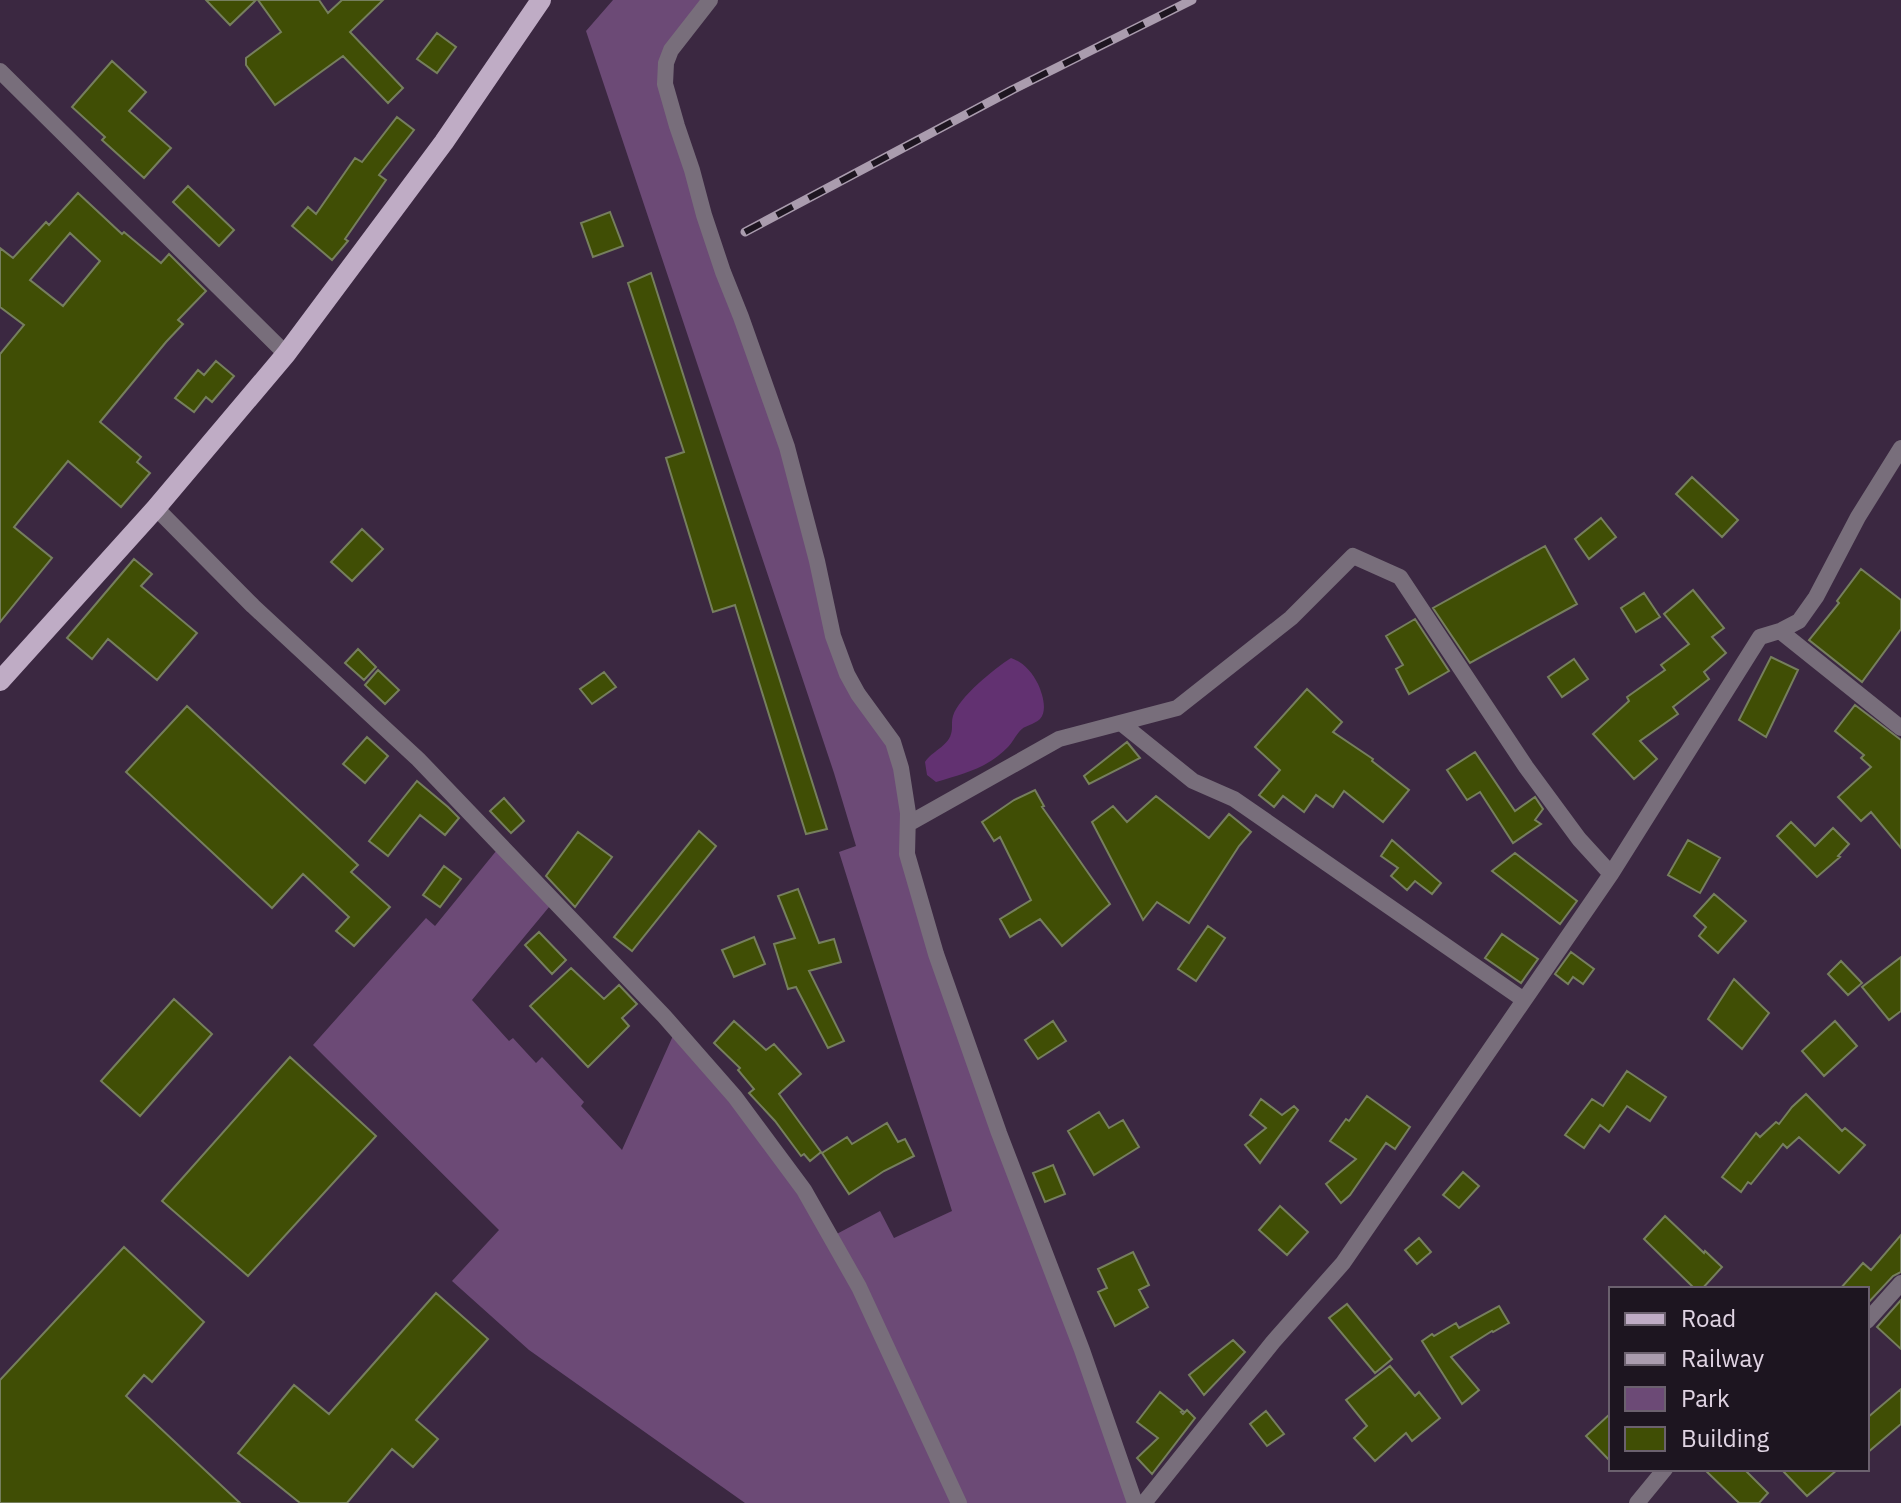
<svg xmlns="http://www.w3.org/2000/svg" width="1901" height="1503" font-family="'IBM Plex Sans',sans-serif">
<rect width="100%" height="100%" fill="#3b2841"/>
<path fill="#6c4a76" d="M613,0H710L671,50L665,84L770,398L833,636L893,742L907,854L1135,1503H745L529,1350L452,1281L499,1230L313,1045L426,918L435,926L501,845L554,901L472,1000L509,1041L513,1038L536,1063L542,1057L584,1102L581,1106L622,1150L676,1029L831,1237L880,1211L894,1238L952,1211L839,852L856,846L834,773L586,31Z"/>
<path fill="#623171" d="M1011,658C1023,662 1032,672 1038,684C1042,693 1048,710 1040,719C1034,725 1024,725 1019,732C1015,737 1012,743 1008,747C988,768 963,774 936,782L927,775L925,762C931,752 948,746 951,734C953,728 951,722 953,716C959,697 994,669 1011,658Z"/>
<path fill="#404e05" stroke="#767f5e" stroke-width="2" fill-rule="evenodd" d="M206,0H256L230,25Z
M258,0H319L328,13L342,0H383L350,32L403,88L388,103L343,56L275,105L246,65V58L281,32Z
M437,33L456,47L437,73L417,59Z
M112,61L146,92L129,111L171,148L144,178L102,140L105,137L72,107Z
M397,117L414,130L379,175L386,180L345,239L348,241L332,260L292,226L308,207L316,214L355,158L362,162Z
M188,186L234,230L219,246L173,202Z
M78,193L122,234L124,232L161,263L169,254L206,291L178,320L183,324L166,342L100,422L141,457L137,462L150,473L121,507L68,461L14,527L52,558L0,622V354L24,325L0,307V248L13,258L46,222L49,225ZM70,233L100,261L63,306L30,280Z
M610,212L623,246L593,257L581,223Z
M651,273L827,829L806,834L735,605L713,612L666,458L684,452L628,283Z
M216,361L234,376L212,402L206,397L194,412L175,398L198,370L204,375Z
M1692,477L1738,520L1722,537L1676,494Z
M1601,518L1616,537L1589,559L1575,539Z
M362,529L383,549L352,581L331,562Z
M1545,546L1577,604L1470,663L1433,608Z
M134,559L152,574L141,586L197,633L157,680L108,639L92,659L67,638Z
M1861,569L1901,600V629L1862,682L1809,640L1839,603L1837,601Z
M1693,590L1724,628L1712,637L1726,653L1704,672L1709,679L1673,707L1678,714L1640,741L1657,759L1634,779L1593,734L1629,701L1627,697L1665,670L1661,665L1689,644L1664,614Z
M1644,593L1660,617L1636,632L1621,608Z
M1415,619L1449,671L1409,694L1396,669L1403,665L1386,636Z
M358,649L376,667L364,680L345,663Z
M1771,657L1798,670L1766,737L1739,720Z
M1574,659L1588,679L1562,697L1548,677Z
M378,670L399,690L385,704L365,685Z
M604,672L616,687L592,704L580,689Z
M1307,689L1342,722L1333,732L1373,759L1372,761L1409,790L1383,822L1344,791L1333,807L1316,795L1304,812L1283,796L1274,807L1259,795L1280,770L1255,747Z
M1855,705L1901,740V848L1871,812L1861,821L1838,797L1871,767L1861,758L1864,755L1835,731Z
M187,706L358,865L351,872L390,907L354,946L336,931L349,917L303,874L272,908L126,772Z
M367,737L388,756L365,783L343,764Z
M1127,742L1140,758L1089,784L1084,776Z
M1475,752L1515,811L1535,797L1543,809L1535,820L1541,824L1513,843L1480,792L1467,800L1447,770Z
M417,781L448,807L459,818L445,835L420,815L388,856L369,841Z
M1035,790L1044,806L1042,807L1110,904L1062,946L1040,919L1010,937L1000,919L1031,900L1000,837L994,841L982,822L1014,800Z
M1156,796L1209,838L1229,814L1251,832L1239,846L1189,923L1157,902L1143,920L1092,822L1113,806L1127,822Z
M504,798L524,821L511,833L490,811Z
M1791,822L1815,846L1833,828L1849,844L1838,856L1840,857L1817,877L1777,836Z
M699,831L716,846L632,951L614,937Z
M578,832L612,857L575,907L546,876Z
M1392,840L1441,883L1432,894L1415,881L1407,890L1391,876L1398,868L1381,856Z
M1688,840L1720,858L1700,893L1668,875Z
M1515,853L1577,901L1560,924L1492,871Z
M444,866L461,879L440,907L423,895Z
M798,889L819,943L834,939L841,962L809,971L844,1041L828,1048L796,987L788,989L774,944L795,938L778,896Z
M1714,894L1746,921L1718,953L1699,936L1706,927L1694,916Z
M1208,926L1225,938L1196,981L1178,969Z
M539,932L566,960L552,974L525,945Z
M1502,934L1538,959L1521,983L1485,958Z
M754,937L765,964L734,977L722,950Z
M1571,952L1594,969L1583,984L1573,977L1568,984L1555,974Z
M1901,957V1011L1889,1020L1862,987Z
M1841,961L1862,983L1848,995L1828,974Z
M571,968L604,999L619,985L637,1004L622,1018L629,1026L588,1067L530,1006Z
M1734,979L1769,1013L1742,1049L1708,1019Z
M174,999L212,1034L140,1116L101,1081Z
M734,1021L766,1050L774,1044L801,1074L779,1094L821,1152L810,1161L804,1154L801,1156L775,1121L749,1093L754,1089L738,1070L740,1068L714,1043Z
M1053,1021L1066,1041L1038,1059L1025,1040Z
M1835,1021L1857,1046L1824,1076L1802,1051Z
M290,1057L376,1136L248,1276L162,1201Z
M1627,1071L1666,1097L1650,1121L1627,1106L1609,1132L1600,1125L1584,1148L1565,1135L1592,1099L1603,1106Z
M1806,1094L1842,1131L1845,1128L1865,1145L1839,1173L1799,1137L1787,1148L1783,1144L1751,1184L1748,1182L1741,1192L1722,1177L1756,1133L1760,1137L1776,1122L1779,1124L1792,1107Z
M1367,1096L1410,1127L1395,1149L1386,1143L1350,1195L1341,1203L1326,1184L1356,1159L1330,1141L1346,1119L1349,1121Z
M1261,1099L1282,1115L1294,1106L1298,1110L1260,1163L1245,1145L1266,1128L1250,1115Z
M1099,1112L1109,1128L1123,1120L1139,1147L1094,1175L1068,1131Z
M887,1123L898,1142L905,1139L914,1156L884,1171L849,1194L822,1153L847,1137L852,1144Z
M1053,1165L1065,1194L1045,1202L1033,1173Z
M1463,1172L1479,1186L1459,1208L1443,1195Z
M1280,1206L1308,1232L1287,1255L1259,1230Z
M1665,1216L1704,1253L1705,1251L1722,1267L1702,1289H1695L1644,1239Z
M1901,1235V1272L1893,1276L1867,1304V1289H1840L1863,1263L1871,1270Z
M1419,1238L1431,1252L1417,1264L1405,1250Z
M124,1247L204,1322L152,1382L144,1375L126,1396L240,1503H0V1380Z
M1133,1252L1149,1285L1139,1290L1148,1307L1115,1326L1098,1292L1107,1288L1098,1269Z
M436,1293L488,1339L416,1420L438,1439L413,1467L392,1449L347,1503H300L238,1453L294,1385L329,1414Z
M1901,1300V1349L1877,1327Z
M1347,1304L1392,1359L1375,1373L1329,1318Z
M1499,1306L1509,1323L1493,1332L1492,1331L1451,1357L1479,1390L1462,1404L1422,1341L1432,1334L1434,1336L1456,1323L1459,1328Z
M1233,1340L1245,1352L1204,1395L1189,1375Z
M1390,1366L1415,1396L1419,1392L1440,1418L1412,1441L1406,1433L1375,1461L1354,1438L1367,1426L1346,1400Z
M1901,1389V1424L1867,1453V1418Z
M1160,1392L1183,1411L1181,1412L1183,1414L1187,1410L1195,1418L1152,1474L1137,1458L1158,1438L1137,1422Z
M1266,1411L1284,1434L1267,1446L1250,1424Z
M1611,1413V1462L1586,1436Z
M1704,1469H1744L1768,1493L1759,1503H1739Z
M1781,1469H1838L1807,1496Z"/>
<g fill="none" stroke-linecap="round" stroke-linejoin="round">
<path stroke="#786e7b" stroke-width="16" d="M710,0L671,50L666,63L665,84L677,126L692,170L704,215L723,272L741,317L787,447L817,561L833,636L847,674L858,694L893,742L901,768L908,813L907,854L936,954L999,1133L1082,1350L1135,1503
M0,71L286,354
M156,508L253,606L418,759L664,1016L735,1097L804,1190L859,1287L959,1503
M1780,631L1901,728
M1121,723L1193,781L1234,799L1524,1000
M908,824L1059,739L1177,708L1291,618L1353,556L1400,577L1526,767L1579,839L1611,874
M1867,1321L1901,1283
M1144,1503L1273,1342L1343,1263L1611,874L1760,637L1780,631L1799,621L1816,597L1858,517L1901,448
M1637,1503L1665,1469"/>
<path stroke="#bfacc5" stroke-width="20" d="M0,681L156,508L286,354L444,142L541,0"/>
<g stroke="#aa9cae" stroke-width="9">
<path id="rail" d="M745,232L1012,90L1192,0"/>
</g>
<use href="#rail" stroke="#1d1520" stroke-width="6" stroke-dasharray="18" stroke-linecap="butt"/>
</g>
<rect x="1609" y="1287" width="260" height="184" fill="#1d1520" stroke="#6b616e" stroke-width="2"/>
<rect x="1625" y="1313" width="40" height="12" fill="#bfacc5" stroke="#6b616e" stroke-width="2"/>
<text x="1681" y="1327" font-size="24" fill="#e0d4e3">Road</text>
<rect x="1625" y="1353" width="40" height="12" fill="#aa9cae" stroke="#6b616e" stroke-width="2"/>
<text x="1681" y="1367" font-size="24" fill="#e0d4e3">Railway</text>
<rect x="1625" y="1387" width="40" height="24" fill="#6c4a76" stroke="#6b616e" stroke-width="2"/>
<text x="1681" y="1407" font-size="24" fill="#e0d4e3">Park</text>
<rect x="1625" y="1427" width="40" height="24" fill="#404e05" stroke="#6b616e" stroke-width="2"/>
<text x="1681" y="1447" font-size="24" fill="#e0d4e3">Building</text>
</svg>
